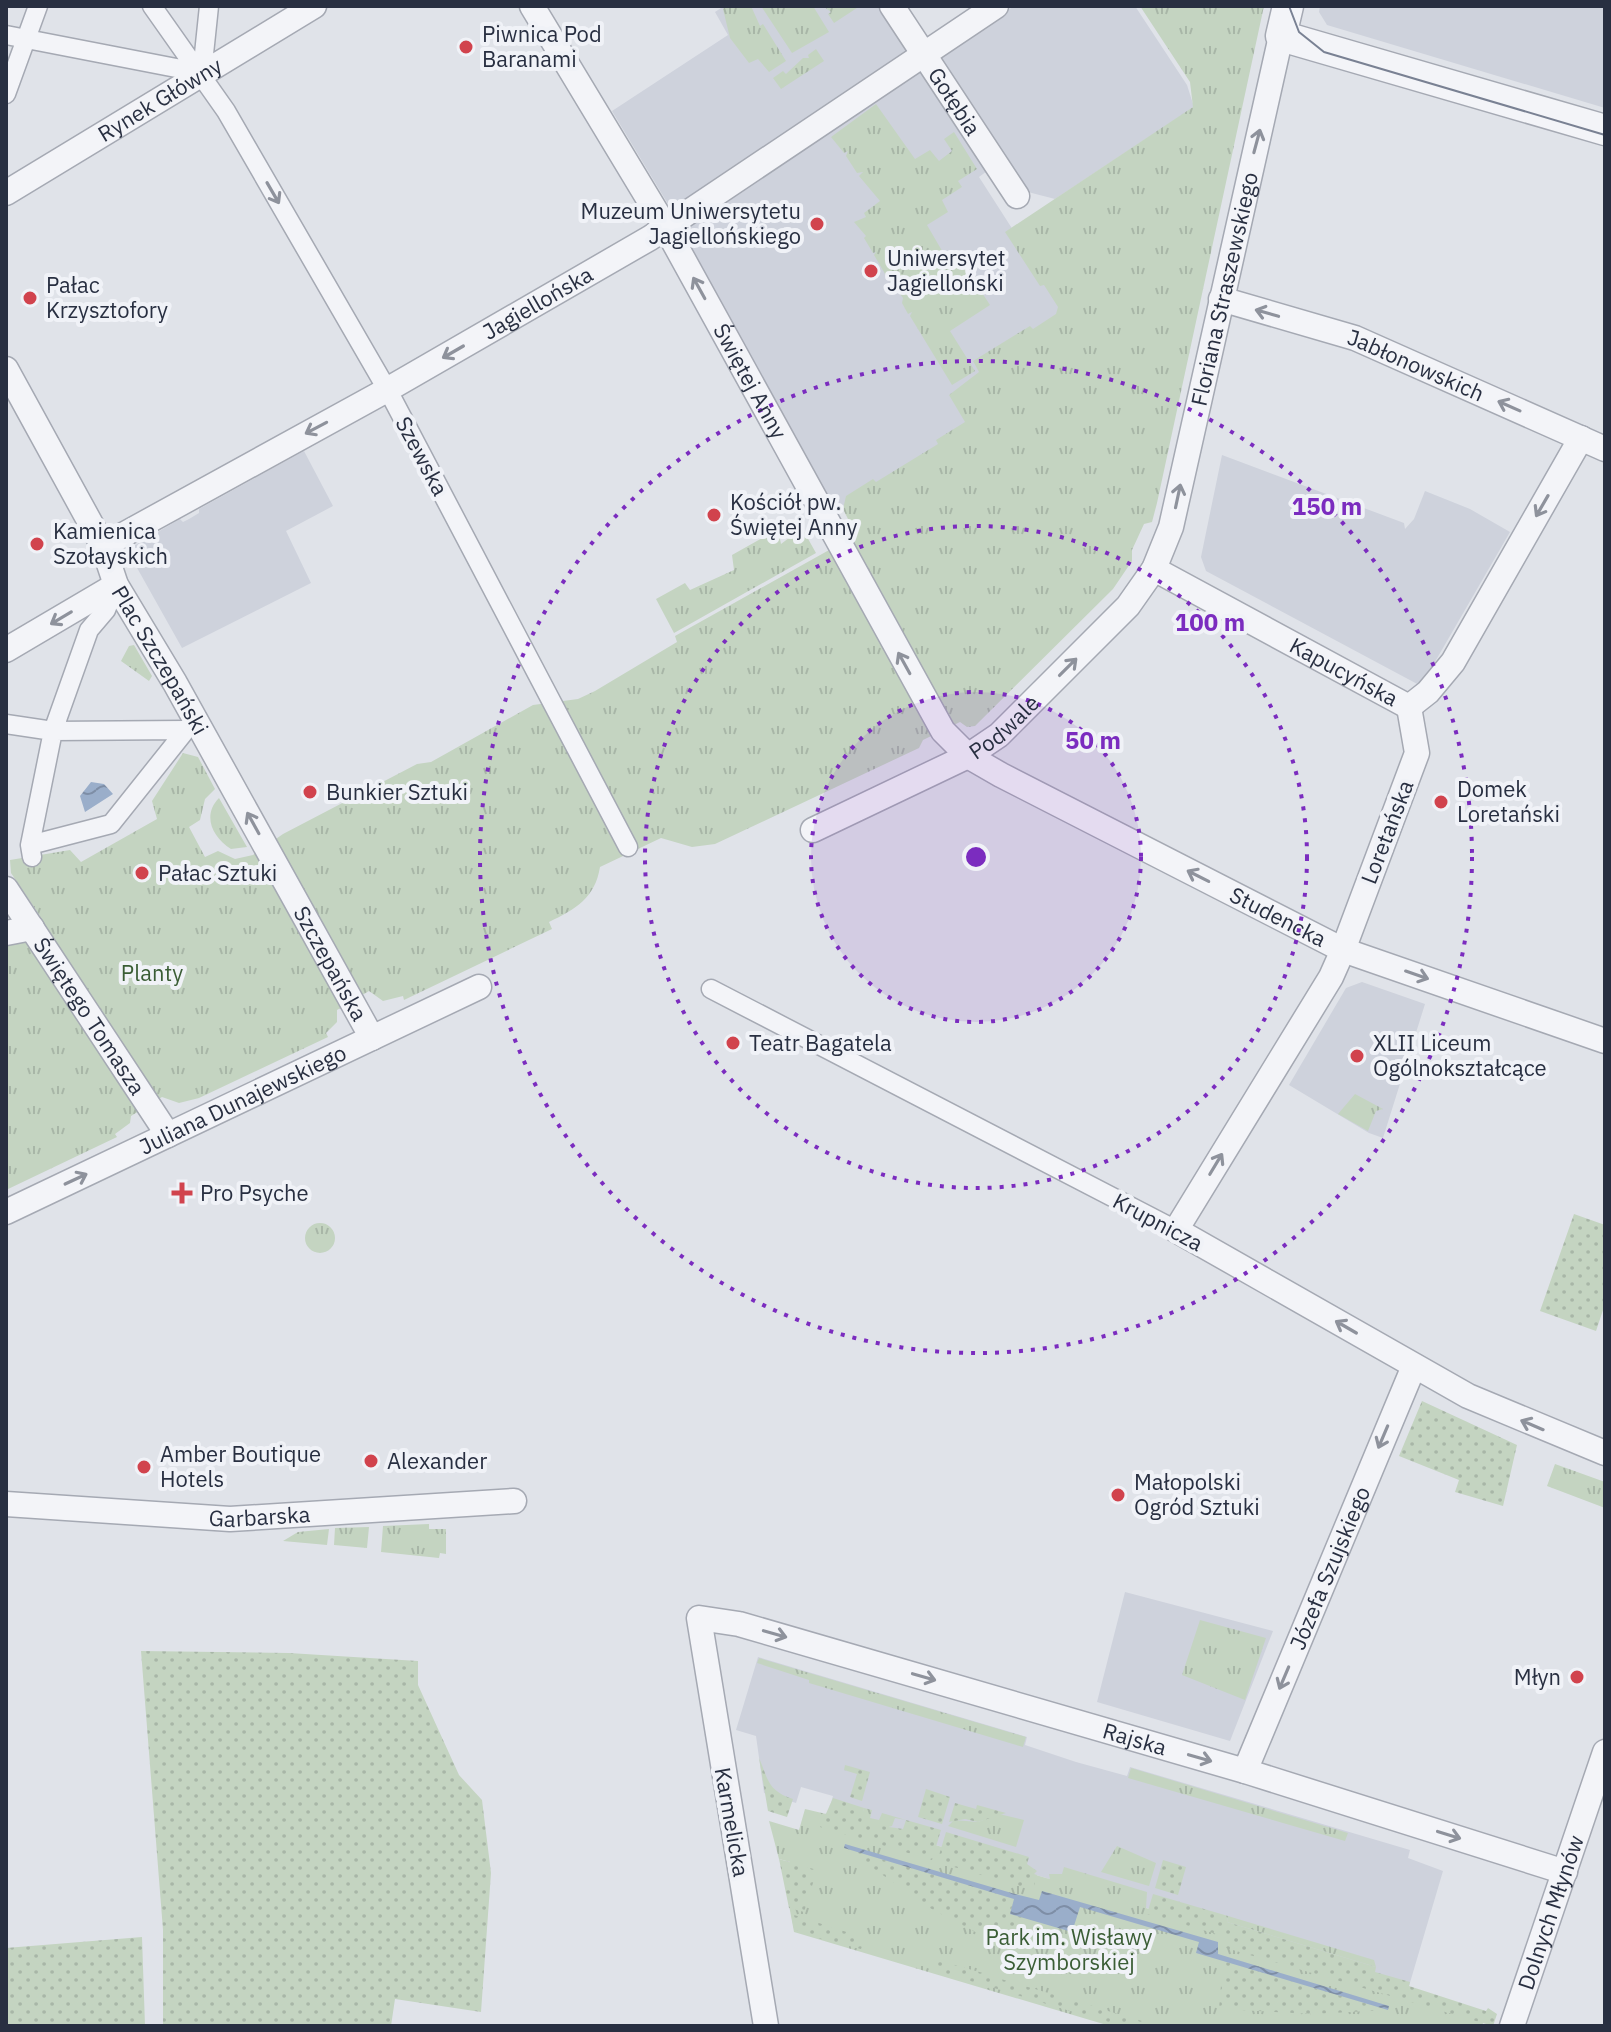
<svg xmlns="http://www.w3.org/2000/svg" width="1611" height="2032" font-family="'IBM Plex Sans',sans-serif">
<defs>
<pattern id="grass-tufts" width="24" height="20" patternUnits="userSpaceOnUse" patternTransform="scale(2)"><rect width="24" height="20" fill="#c4d4c1"/><path d="M3 7l-1-3M5 7V3M7 7l1-3M15 17l-1-3M17 17v-4M19 17l1-3" fill="none" stroke="#a8b6a7"/></pattern>
<pattern id="garden-dots" width="8" height="8" patternUnits="userSpaceOnUse" patternTransform="scale(2)"><rect width="8" height="8" fill="#c4d4c1"/><path d="M2 2h.1M6 6h.1" fill="none" stroke="#a8b6a7" stroke-width="1.8" stroke-linecap="round"/></pattern>
<pattern id="water-waves" width="16" height="10" patternUnits="userSpaceOnUse" patternTransform="scale(2)"><rect width="16" height="10" fill="#9aaeca"/><path d="M0 5q4-4 8 0t8 0" fill="none" stroke="#7e8ea6"/></pattern>
</defs>
<rect width="100%" height="100%" fill="#e0e3e9"/>
<path fill="#ced2dc" d="M724,6H881L910,51L671,209L612,111L728,35L715,12Z
M1014,6H1135L1187,85L1194,107L1055,199L1028,192L939,57Z
M1320,6H1605V108L1327,25L1319,12Z
M919,65L987,171L979,177L1067,314L975,425L834,511L680,229Z
M304,451L333,506L286,531L311,583L182,648L127,550L180,519L183,522L189,519L199,513V509Z
M1222,455L1404,523L1405,529L1414,519L1425,491L1470,509L1510,532L1421,686L1206,571L1201,557Z
M1362,982L1425,1004L1383,1138L1369,1133L1289,1085L1346,988Z
M1125,1592L1273,1631L1230,1741L1097,1702Z
M758,1657L1027,1737L1025,1745L1076,1762L1127,1776L1130,1767L1410,1850L1408,1858L1443,1871L1409,1986L828,1813L833,1796L801,1787L796,1803L764,1793L756,1736L736,1730Z"/>
<path fill="url(#grass-tufts)" d="M727,6H751L760,26L763,24L786,61L769,72L758,59L749,63L730,38L723,9Z
M761,6H813L829,32L792,53Z
M823,6H860L834,23L828,14L831,12Z
M1140,6H1264L1157,503L1152,522L1144,524L1132,550V561L1113,589L975,726L967,727L960,722L923,740L919,748L715,844L692,847L661,838L600,867C595,898 576,909 549,922L552,929L404,1000L403,996L383,1001L369,991L337,1010V1022L326,1033L328,1037L199,1098L179,1103L162,1097L131,1116L130,1123L115,1134L117,1137L6,1190V939L40,916L11,873L10,860L70,850L81,862L157,819L152,801L183,753L198,757L215,789L205,799L200,820L189,827L205,857L218,851L235,859L253,855L283,834L417,764L431,762L533,705L578,699L595,691L677,642L675,636L856,535L843,509L846,496L873,479L876,482L938,444L936,440L965,422L949,395L979,372L973,361L1030,326L1033,329L1056,314L1058,307L1044,285L1040,286L1005,232L1193,107L1190,82Z
M816,49L824,61L781,89L773,78L783,71L786,74L803,58H809L808,55Z
M876,104L915,159L930,150L939,161L952,151L944,139L954,132L977,169L958,181L962,187L942,200L948,212L927,225L948,261L958,256L990,305L950,331L975,371L952,385L910,316L912,312L908,314L902,303L903,298L890,281L891,278L888,279L874,255L876,252L873,253L864,238L866,236L854,222L866,217L864,213L880,201L859,176L863,172L857,173L846,156L848,151L844,153L831,137Z
M802,528L816,553L674,633L656,599L685,583L690,590L734,570L732,555L778,529L781,544Z
M134,645L152,676L149,681L121,661L129,646Z
M219,798L247,847L231,849C212,837 202,815 219,798Z
M1355,1094L1383,1109L1376,1111L1368,1131L1338,1114Z
M305 1238a15 15 0 1 1 30 0a15 15 0 1 1-30 0Z
M1555,1464L1605,1482V1508L1547,1486Z
M429,1524V1529H446V1554L440,1553L439,1558L381,1552L383,1526Z
M369,1527L367,1548L334,1545L335,1528Z
M329,1529L327,1545L283,1541L298,1532Z
M1200,1620L1266,1638L1245,1700L1182,1675Z
M759,1658L1026,1737L1023,1747L809,1683V1680L757,1663Z
M1131,1768L1348,1833L1345,1841L1128,1778Z
M864,1808L872,1810L870,1818L879,1820L882,1813L906,1820L895,1818L892,1826L882,1829L1046,1878L1050,1879L1049,1874H1062L1064,1867L1147,1892L1146,1908L1487,2012L1482,2026H1110L794,1932L785,1884L790,1862L779,1859L769,1821L799,1830L805,1809L860,1822Z
M999,1814L1024,1820L1016,1847L948,1826L954,1820L978,1822Z
M1117,1846L1156,1863L1149,1886L1101,1872Z
M1228,1916L1374,1960L1376,1967L1227,1922Z"/>
<path fill="url(#garden-dots)" d="M1574,1214L1605,1225V1304L1596,1331L1540,1311Z
M1422,1401L1517,1445L1503,1506L1455,1492L1459,1480L1399,1456Z
M141,1651L289,1653L418,1661V1685L459,1775L482,1800L491,1873L481,2012L395,1999L391,2026L163,2025V1930Z
M759,1758C768,1778 767,1791 793,1799L787,1817L768,1811Z
M845,1765L870,1772L862,1801L850,1797L857,1774L844,1770Z
M926,1789L950,1797L942,1824L918,1817Z
M833,1798L864,1808L861,1823L903,1829L906,1820L941,1830L932,1860L820,1827Z
M955,1803L976,1809L977,1805L1006,1813L978,1822L965,1819L949,1822Z
M946,1832L1029,1857L1027,1864L1037,1871L1034,1874L1037,1875L1033,1890L937,1862Z
M844,1848L1015,1899L1010,1913L1025,1918L1015,1953L930,1908Z
M779,1859L817,1870L804,1912L789,1908Z
M1163,1860L1186,1867L1178,1895L1155,1888Z
M1153,1894L1228,1916L1227,1922L1376,1967L1375,1972L1410,1982L1409,1986L1486,2011L1488,2008L1497,2014L1493,2026L1226,1948L1227,1937L1147,1914Z
M791,1914L865,1938L861,1949L813,1937L794,1929Z
M142,1937L145,2026H6V1948Z
M930,1958L983,1973L980,1984L927,1968Z
M1223,1961L1388,2010L1313,2014L1219,2009Z
M987,1975L1103,2009L1100,2020L984,1985Z
M1108,2011L1159,2026H1121L1105,2021Z"/>
<path fill="url(#water-waves)" d="M91,782L104,784L113,794L85,812L80,796Z
M845,1844L1015,1894L1039,1900L1042,1891L1218,1942V1954L1389,2006L1388,2010L1196,1953L1199,1942L1080,1907L1072,1932L1010,1914L1014,1899L844,1848Z"/>
<g fill="none" stroke-linecap="round" stroke-linejoin="round">
<g stroke="#a5a9b3" stroke-width="21">
<path id="pedestrian" d="M152,6L226,111L392,398L628,847
M6,35L202,73L209,6
M6,94L38,6
M6,724L53,731L186,730L111,824L30,845
M32,857L30,845L53,731L89,630L106,610L116,585
M711,989L1176,1230"/>
</g>
<g stroke="#a5a9b3" stroke-width="27">
<g id="minor">
<path id="s1" d="M532,6L666,228L943,731L968,756L1001,775L1343,950L1605,1041"/>
<path id="s2" d="M892,6L1017,196"/>
<path id="s3" d="M6,193L314,6"/>
<path id="s4" d="M1221,299L1355,338L1605,449"/>
<path id="s5" d="M6,369L103,546L116,585L175,683L372,1038"/>
<path id="s6" d="M103,546L385,391L650,238L996,6"/>
<path id="s7" d="M1154,569L1409,707"/>
<path d="M6,650L116,585"/>
<path d="M1409,707L1417,753L1343,950L1331,977L1176,1230L1468,1396L1605,1453"/>
<path d="M1409,707L1428,692L1453,662L1581,438"/>
<path id="s8" d="M813,830L968,756L999,735L1128,606L1154,569L1171,527L1281,36"/>
<path id="s9" d="M6,889L168,1135"/>
<path d="M6,933L32,928"/>
<path id="s10" d="M6,1212L479,987"/>
<path id="s11" d="M6,1504L230,1519L514,1501"/>
<path id="s12" d="M1245,1771L1414,1366"/>
<path id="s13" d="M766,2026L699,1618L739,1624L1245,1771L1565,1872"/>
<path id="s14" d="M1512,2026L1605,1752"/>
</g>
</g>
<g stroke="#a5a9b3" stroke-width="33">
<path id="tertiary" d="M1288,6L1281,36L1605,130"/>
</g>
<use href="#pedestrian" stroke="#f3f4f8" stroke-width="18"/>
<use href="#minor" stroke="#f3f4f8" stroke-width="24"/>
<use href="#tertiary" stroke="#f3f4f8" stroke-width="30"/>
<path stroke="#798193" stroke-width="2" d="M1289,6L1299,32L1324,52L1605,135"/>
</g>
<defs><path id="oneway-shaft" d="M-6 0H5M1.5-3L5.5 0L1.5 3" fill="none" stroke-width="1.6" stroke-linecap="round" stroke-linejoin="round" transform="scale(2)"/></defs>
<g stroke="#8e929c">
<use href="#oneway-shaft" transform="translate(1257 141) rotate(-75)"/>
<use href="#oneway-shaft" transform="translate(273 193) rotate(60)"/>
<use href="#oneway-shaft" transform="translate(699 288) rotate(-119)"/>
<use href="#oneway-shaft" transform="translate(1267 313) rotate(-164)"/>
<use href="#oneway-shaft" transform="translate(453 352) rotate(150)"/>
<use href="#oneway-shaft" transform="translate(1509 406) rotate(-156)"/>
<use href="#oneway-shaft" transform="translate(316 428) rotate(152)"/>
<use href="#oneway-shaft" transform="translate(1178 496) rotate(-78)"/>
<use href="#oneway-shaft" transform="translate(1542 506) rotate(120)"/>
<use href="#oneway-shaft" transform="translate(61 618) rotate(149)"/>
<use href="#oneway-shaft" transform="translate(904 663) rotate(-119)"/>
<use href="#oneway-shaft" transform="translate(1068 667) rotate(-45)"/>
<use href="#oneway-shaft" transform="translate(253 823) rotate(-119)"/>
<use href="#oneway-shaft" transform="translate(1198 876) rotate(-153)"/>
<use href="#oneway-shaft" transform="translate(1417 975) rotate(19)"/>
<use href="#oneway-shaft" transform="translate(1216 1164) rotate(-59)"/>
<use href="#oneway-shaft" transform="translate(76 1179) rotate(-25)"/>
<use href="#oneway-shaft" transform="translate(1346 1327) rotate(-150)"/>
<use href="#oneway-shaft" transform="translate(1532 1425) rotate(-157)"/>
<use href="#oneway-shaft" transform="translate(1383 1437) rotate(113)"/>
<use href="#oneway-shaft" transform="translate(775 1634) rotate(16)"/>
<use href="#oneway-shaft" transform="translate(924 1677) rotate(16)"/>
<use href="#oneway-shaft" transform="translate(1284 1678) rotate(113)"/>
<use href="#oneway-shaft" transform="translate(1200 1758) rotate(16)"/>
<use href="#oneway-shaft" transform="translate(1449 1835) rotate(17)"/>
</g>
<circle cx="976" cy="857" r="165" fill="#7b2cbf" fill-opacity=".12"/>
<g fill="none" stroke="#7b2cbf" stroke-width="4" stroke-dasharray="4 8">
<circle cx="976" cy="857" r="165"/>
<circle cx="976" cy="857" r="331"/>
<circle cx="976" cy="857" r="496"/>
</g>
<g fill="#d1434d" stroke="#f0f2f7" stroke-width="3">
<circle cx="466" cy="47" r="8"/>
<circle cx="817" cy="224" r="8"/>
<circle cx="871" cy="271" r="8"/>
<circle cx="30" cy="298" r="8"/>
<circle cx="714" cy="515" r="8"/>
<circle cx="37" cy="544" r="8"/>
<circle cx="310" cy="792" r="8"/>
<circle cx="1441" cy="802" r="8"/>
<circle cx="142" cy="873" r="8"/>
<circle cx="733" cy="1043" r="8"/>
<circle cx="1357" cy="1056" r="8"/>
<path d="M178 1181h8v8h8v8h-8v8h-8v-8h-8v-8h8z"/>
<circle cx="371" cy="1461" r="8"/>
<circle cx="144" cy="1467" r="8"/>
<circle cx="1118" cy="1495" r="8"/>
<circle cx="1577" cy="1677" r="8"/>
</g>
<g text-anchor="middle" stroke-width="8" stroke-linejoin="round" paint-order="stroke">
<g font-size="22" fill="#282f41" stroke="#f0f2f7" text-anchor="start">
<text x="482" y="42">Piwnica Pod<tspan x="482" dy="25">Baranami</tspan></text>
<text x="801" y="219" text-anchor="end">Muzeum Uniwersytetu<tspan x="801" dy="25">Jagiellońskiego</tspan></text>
<text x="887" y="266">Uniwersytet<tspan x="887" dy="25">Jagielloński</tspan></text>
<text x="46" y="293">Pałac<tspan x="46" dy="25">Krzysztofory</tspan></text>
<text x="730" y="510">Kościół pw.<tspan x="730" dy="25">Świętej Anny</tspan></text>
<text x="53" y="539">Kamienica<tspan x="53" dy="25">Szołayskich</tspan></text>
<text x="1457" y="797">Domek<tspan x="1457" dy="25">Loretański</tspan></text>
<text x="326" y="800">Bunkier Sztuki</text>
<text x="158" y="881">Pałac Sztuki</text>
<text x="749" y="1051">Teatr Bagatela</text>
<text x="1373" y="1051">XLII Liceum<tspan x="1373" dy="25">Ogólnokształcące</tspan></text>
<text x="200" y="1201">Pro Psyche</text>
<text x="160" y="1462">Amber Boutique<tspan x="160" dy="25">Hotels</tspan></text>
<text x="387" y="1469">Alexander</text>
<text x="1134" y="1490">Małopolski<tspan x="1134" dy="25">Ogród Sztuki</tspan></text>
<text x="1561" y="1685" text-anchor="end">Młyn</text>
</g>
<g font-size="22" fill="#282f41" stroke="#f0f2f7">
<text dy="8" stroke="none"><textPath href="#s3" startOffset="180">Rynek Główny</textPath></text>
<text dy="8" stroke="none"><textPath href="#s2" startOffset="114">Gołębia</textPath></text>
<text dy="8" stroke="none"><textPath href="#s8" startOffset="726">Floriana Straszewskiego</textPath></text>
<text dy="8" stroke="none"><textPath href="#s6" startOffset="498">Jagiellońska</textPath></text>
<text dy="8" stroke="none"><textPath href="#s4" startOffset="206">Jabłonowskich</textPath></text>
<text dy="8" stroke="none"><textPath href="#s1" startOffset="434">Świętej Anny</textPath></text>
<text transform="translate(422 456) rotate(62)" y="8">Szewska</text>
<text dy="8" stroke="none"><textPath href="#s5" startOffset="330">Plac Szczepański</textPath></text>
<text dy="8" stroke="none"><textPath href="#s7" startOffset="216">Kapucyńska</textPath></text>
<text dy="8" stroke="none"><textPath href="#s8" startOffset="218">Podwale</textPath></text>
<text transform="translate(1387 832) rotate(-69)" y="8">Loretańska</text>
<text dy="8" stroke="none"><textPath href="#s1" startOffset="1218">Studencka</textPath></text>
<text dy="8" stroke="none"><textPath href="#s5" startOffset="678">Szczepańska</textPath></text>
<text dy="8" stroke="none"><textPath href="#s9" startOffset="152">Świętego Tomasza</textPath></text>
<text dy="8" stroke="none"><textPath href="#s10" startOffset="262">Juliana Dunajewskiego</textPath></text>
<text transform="translate(1158 1222) rotate(28)" y="8">Krupnicza</text>
<text dy="8" stroke="none"><textPath href="#s11" startOffset="254">Garbarska</textPath></text>
<text dy="8" stroke="none"><textPath href="#s12" startOffset="220">Józefa Szujskiego</textPath></text>
<text dy="8" stroke="none"><textPath href="#s13" startOffset="866">Rajska</textPath></text>
<text transform="translate(732 1822) rotate(80)" y="8">Karmelicka</text>
<text dy="8" stroke="none"><textPath href="#s14" startOffset="120">Dolnych Młynów</textPath></text>
</g>
<g font-size="22" fill="#3a5d35" stroke="#f0f2f7">
<text x="152" y="981">Planty</text>
<text x="1069" y="1945">Park im. Wisławy<tspan x="1069" dy="25">Szymborskiej</tspan></text>
</g>
</g>
<circle cx="976" cy="857" r="12" fill="#7b2cbf" stroke="#f0f2f7" stroke-width="4"/>
<g font-size="24" text-anchor="middle" font-weight="bold" fill="#7b2cbf" stroke="#f0f2f7" stroke-width="8" stroke-linejoin="round" paint-order="stroke">
<text x="1327" y="515">150 m</text>
<text x="1210" y="631">100 m</text>
<text x="1093" y="749">50 m</text>
</g>
<rect width="1611" height="2032" fill="none" stroke="#282f41" stroke-width="16"/>
</svg>
